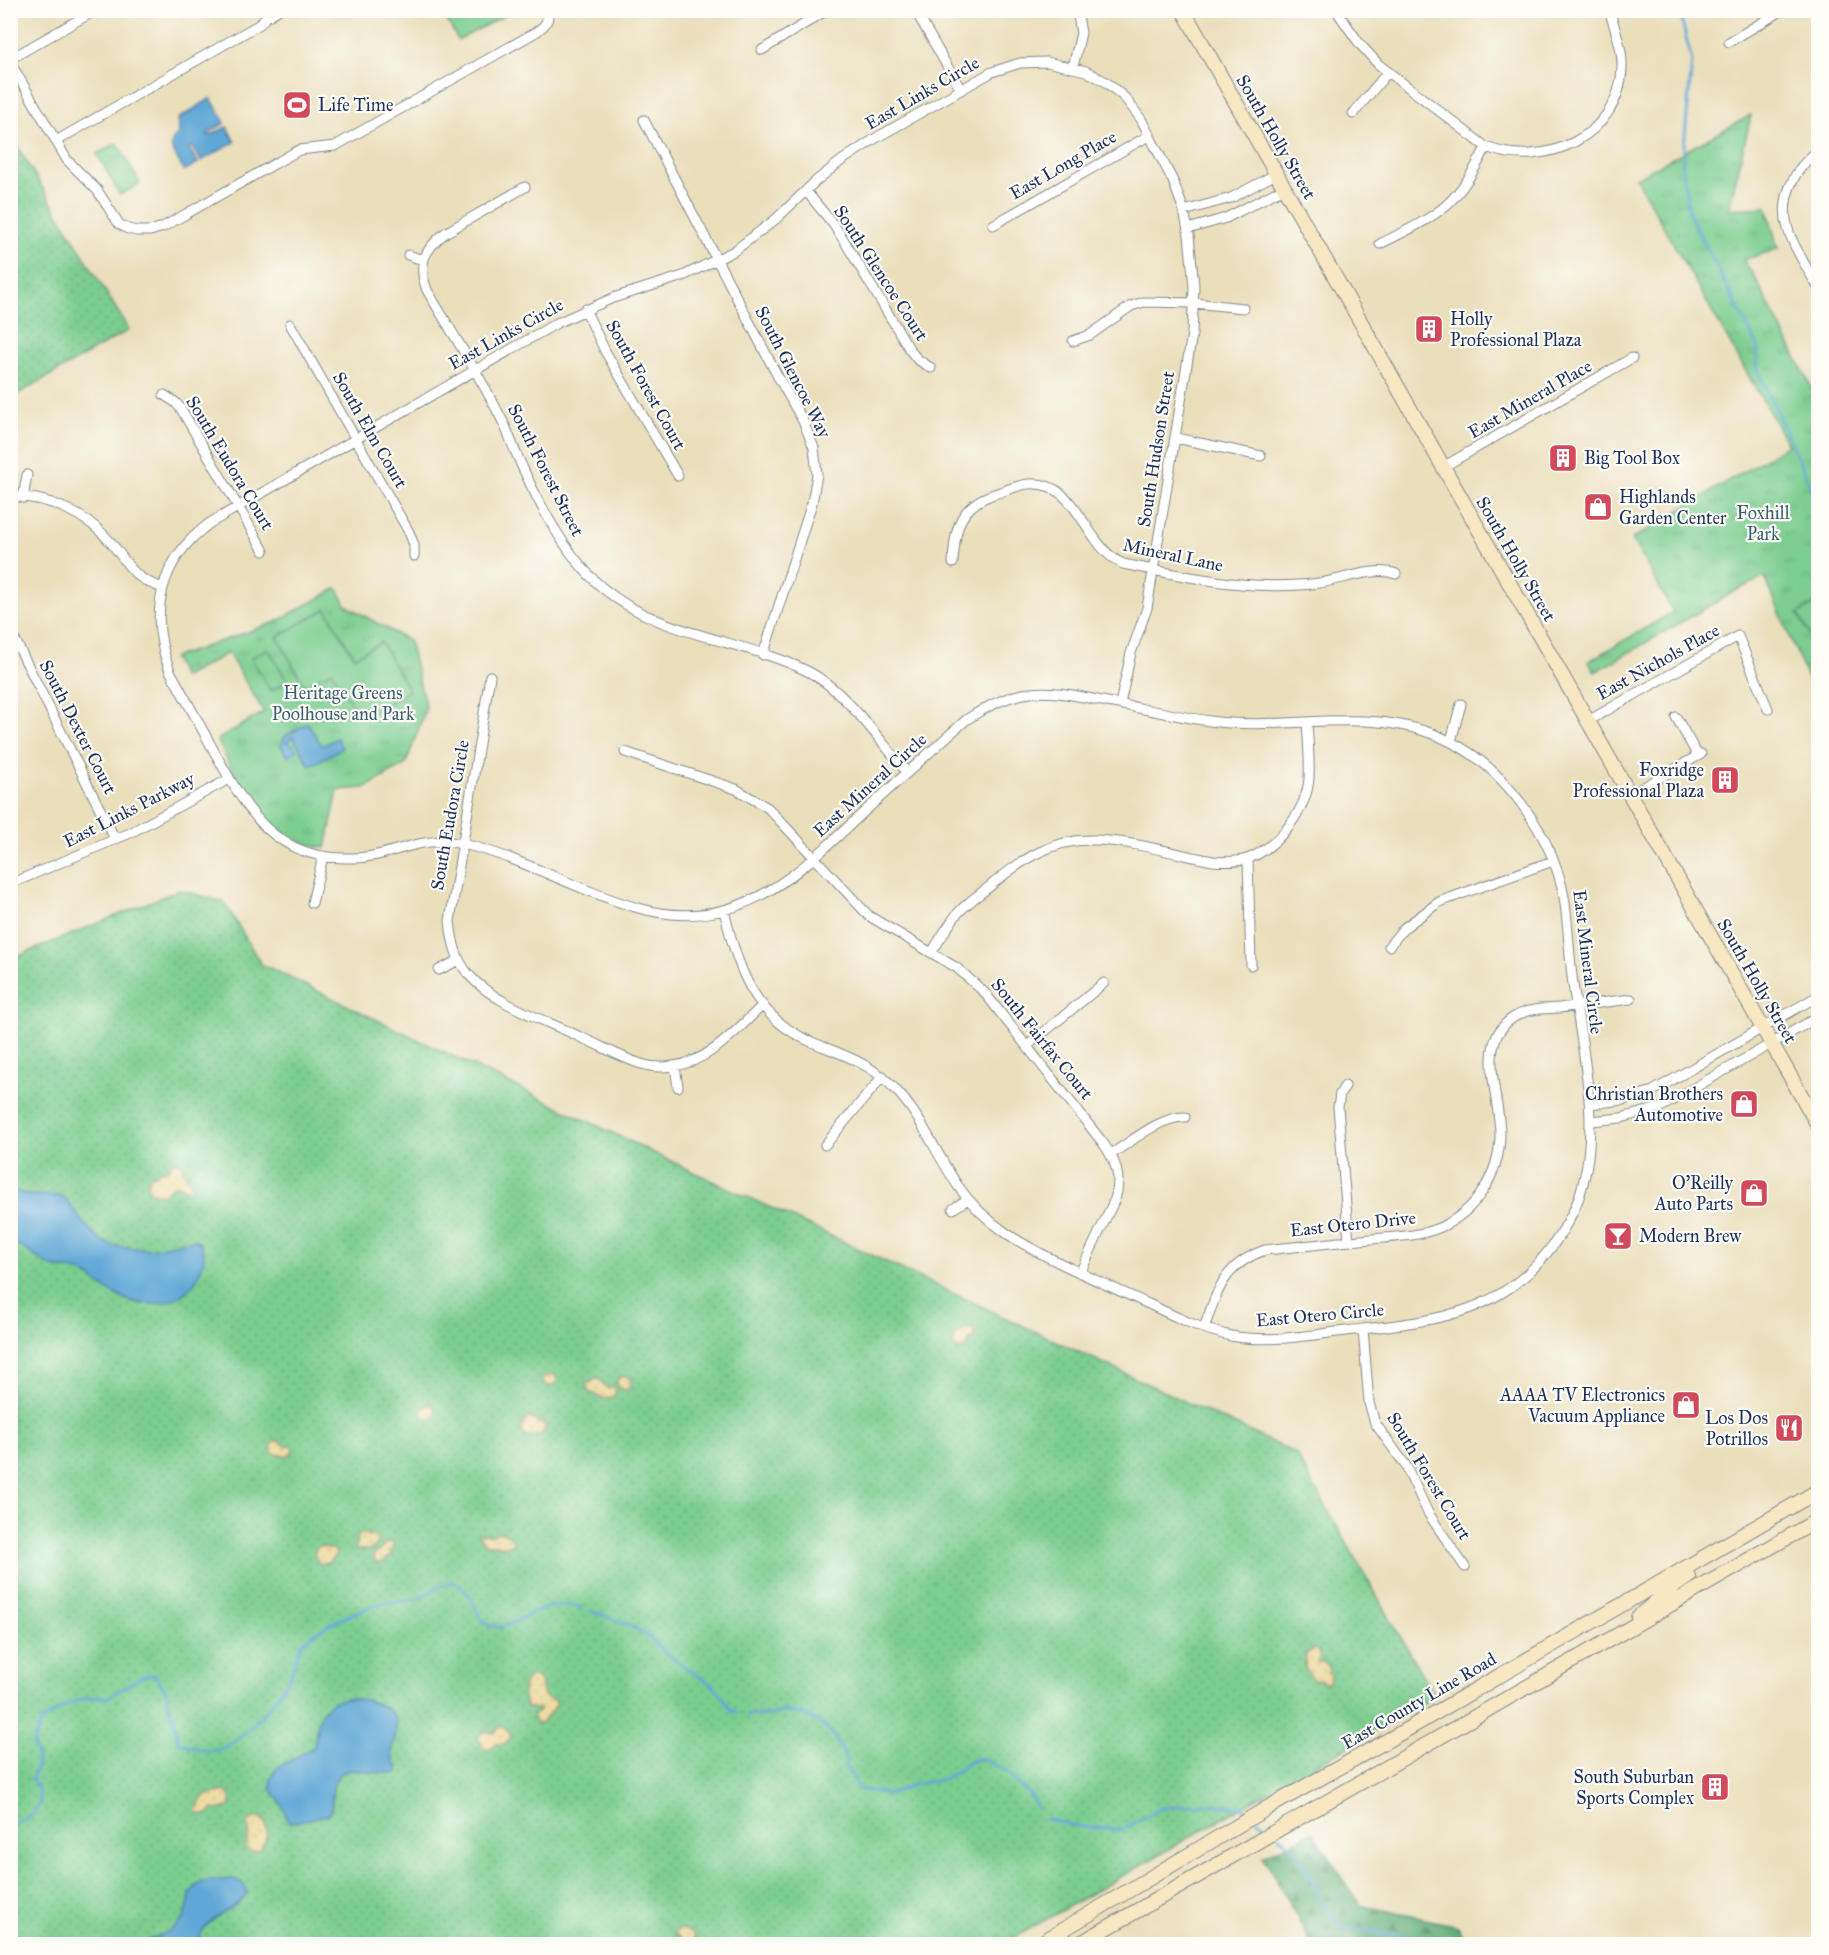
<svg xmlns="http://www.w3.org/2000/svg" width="1829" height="1955" font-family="'IM FELL Great Primer',serif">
<defs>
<pattern id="grass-dots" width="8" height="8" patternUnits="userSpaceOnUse" patternTransform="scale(1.5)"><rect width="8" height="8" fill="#7bcd8f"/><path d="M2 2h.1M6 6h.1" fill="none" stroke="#6ab07e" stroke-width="1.8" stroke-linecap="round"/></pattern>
<pattern id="forest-firs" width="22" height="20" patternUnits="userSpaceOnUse" patternTransform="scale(1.5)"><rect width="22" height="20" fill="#64b07a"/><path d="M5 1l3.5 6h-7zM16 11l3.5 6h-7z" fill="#529067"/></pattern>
<pattern id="sand-dots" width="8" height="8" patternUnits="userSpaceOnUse" patternTransform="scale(1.5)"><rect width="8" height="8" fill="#eeda9e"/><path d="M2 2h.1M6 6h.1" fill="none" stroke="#ccbb8a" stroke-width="1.8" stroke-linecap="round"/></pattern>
<pattern id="park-tufts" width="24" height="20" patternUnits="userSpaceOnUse" patternTransform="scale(1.5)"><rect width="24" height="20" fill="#7bcd8f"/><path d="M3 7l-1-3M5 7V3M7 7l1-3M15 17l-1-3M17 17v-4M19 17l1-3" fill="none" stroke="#6ab07e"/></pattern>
</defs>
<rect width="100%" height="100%" fill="#fdfcf7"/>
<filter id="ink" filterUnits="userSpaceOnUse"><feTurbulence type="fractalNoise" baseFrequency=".0167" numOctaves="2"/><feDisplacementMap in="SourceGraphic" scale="12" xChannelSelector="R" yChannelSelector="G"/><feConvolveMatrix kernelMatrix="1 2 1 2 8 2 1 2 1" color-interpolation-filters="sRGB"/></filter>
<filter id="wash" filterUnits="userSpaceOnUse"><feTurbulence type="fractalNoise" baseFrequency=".008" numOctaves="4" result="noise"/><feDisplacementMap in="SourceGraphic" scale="24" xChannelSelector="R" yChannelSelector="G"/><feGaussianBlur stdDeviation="1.35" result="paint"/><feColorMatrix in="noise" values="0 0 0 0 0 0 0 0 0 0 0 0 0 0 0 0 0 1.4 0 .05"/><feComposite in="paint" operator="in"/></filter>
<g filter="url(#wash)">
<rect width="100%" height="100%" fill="#eadfbb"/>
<path fill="url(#grass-dots)" stroke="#4b7e76" stroke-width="1.5" d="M11,136L129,330L11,398H10Z
M179,890L224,902L261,964L681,1166L1295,1453L1435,1697L1003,1944H11V959Z"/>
<path fill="url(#forest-firs)" stroke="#40706c" stroke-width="1.5" d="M1313,1832L1360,1905L1458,1926L1468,1944H1312L1263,1856Z"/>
<path fill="url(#sand-dots)" stroke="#84847e" stroke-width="1.5" d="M175,1161L183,1165L182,1169L193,1186L188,1189L174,1184L163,1195L152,1192L147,1187L150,1177L160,1171L168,1169L171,1163Z
M970,1328L973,1329L975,1338L969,1341L968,1346L965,1349H957L953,1345L955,1335Z
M554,1374L558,1380L555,1385L548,1386L543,1383L542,1377Z
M617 1383a7 7 0 1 1 14 0a7 7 0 1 1-14 0Z
M598,1378L607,1388L614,1387L616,1391L614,1396L605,1399L589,1392L586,1384Z
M422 1412a7 7 0 1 1 14 0a7 7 0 1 1-14 0Z
M530,1417L546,1426L543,1434L526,1437L522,1432L523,1422Z
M276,1440L280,1441L286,1446L290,1445L293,1448L292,1453L286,1456L272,1453L271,1446Z
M500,1531L509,1535L514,1541L513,1544L502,1547L497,1544L486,1545L479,1536L482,1533L491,1536Z
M362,1533L366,1534L368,1537L373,1536L379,1539C375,1551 372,1550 357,1550L355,1549L358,1535Z
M392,1542L394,1546L390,1552L392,1553L391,1556L380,1563L375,1562L373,1554L380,1551L385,1543Z
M321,1546L335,1550L336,1555L328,1562L320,1564L314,1555L316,1548Z
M1314,1649L1318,1650L1320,1656L1317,1662H1325L1329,1667L1328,1673L1331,1675L1329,1682L1325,1684L1320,1680L1314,1681L1305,1668L1306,1654Z
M530,1677C545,1676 540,1689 545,1697L556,1701V1706L541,1723L536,1724L532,1715L539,1711V1708L531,1709L526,1707C524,1697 519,1685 530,1677Z
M499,1727C506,1726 510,1731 511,1737L505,1744H496L489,1751L482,1746L478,1737L484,1731L494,1733Z
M225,1791L230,1796V1806L219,1810L212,1809L206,1815L199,1814L196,1810L204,1796Z
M258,1817L262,1818C270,1828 267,1840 260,1850L252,1852L246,1848C246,1842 249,1837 249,1832C249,1827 247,1825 249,1820Z
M682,1929L693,1933L697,1944H683L681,1938L674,1933L677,1930Z"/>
<path fill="url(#park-tufts)" stroke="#4b7e76" stroke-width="1.5" d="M1751,115L1729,209L1767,207L1778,249L1743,260L1752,272L1818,400V689L1816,688L1812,690L1765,577L1739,589L1595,672L1589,661L1673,612L1632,539L1788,445L1636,178Z
M117,143L140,183L120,195L97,154Z
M337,588L347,606L409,641L426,708L406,764L365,788L338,790L326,848C294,845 261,821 245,795C235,777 227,758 217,740L264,712L228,653L183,678L173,658L276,622Z"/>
<path fill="#7bcd8f" stroke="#4b7e76" stroke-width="1.5" d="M442,11H513L458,40Z
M1814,604L1818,612V637L1813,640L1798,614Z
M326,609L354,657L381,642L409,691L360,719L332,671L305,686L277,637Z
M268,648L287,681L271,691L251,658Z"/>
<path fill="#5ea7d6" stroke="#3c6b9a" stroke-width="1.5" d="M211,98L225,123L208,133V136L227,127L235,142L201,161L191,146L189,149L198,163L184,171L171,147L172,141L179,133L178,119Z
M308,723L322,746L337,738L342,748L310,766L293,737L287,742L293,745L297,751L287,756L281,746L285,736Z
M11,1189L27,1195L61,1196L67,1200L80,1219L100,1240L114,1246L151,1249L192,1240L199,1242C207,1255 204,1262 198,1276C182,1308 140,1310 113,1293C101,1287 90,1275 78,1271C69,1268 59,1270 50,1266C36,1259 27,1247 11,1243Z
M346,1698C361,1698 394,1704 396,1724C398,1742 385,1750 398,1769L397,1773C358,1776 329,1751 332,1811L327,1815L289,1823L282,1805L271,1789V1779L277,1768L314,1747C318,1723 316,1703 346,1698Z
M233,1879C242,1882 246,1884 247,1894C231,1914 203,1917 197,1944H140C154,1937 170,1934 181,1922C186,1916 188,1909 189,1901C192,1877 214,1881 233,1879Z"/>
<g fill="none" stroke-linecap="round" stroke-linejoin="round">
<path stroke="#5ea7d6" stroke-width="3" d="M1679,10L1692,61L1682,168L1690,216L1758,347L1757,368L1818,502
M591,1611L634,1627L650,1638L664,1652L716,1688L732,1711L736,1712
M747,1715H771L785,1711L811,1717L832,1733L845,1756L846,1765L858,1789L889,1794L913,1785L945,1779L968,1763L980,1758L1008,1772L1020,1786L1029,1793L1037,1808
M1045,1819L1082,1827L1122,1830L1159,1809L1172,1807L1208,1804L1242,1807L1250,1813
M1257,1819L1271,1830
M10,1827L33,1814L40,1803L38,1789L32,1779C38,1766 39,1758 33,1744L42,1721L61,1708L78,1700L94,1697L107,1698L143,1676L155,1675L166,1691L168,1706L174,1717L178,1742L206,1751H217L233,1742L246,1733L268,1709L290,1677L301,1644L315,1633L332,1623L374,1605L417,1599L449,1582C453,1583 459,1584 462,1586C475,1597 477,1627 498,1627C506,1627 517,1621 524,1617C542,1608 563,1601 582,1608
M1279,1836L1292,1846L1316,1888L1322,1904L1342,1927L1408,1937L1426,1944"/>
</g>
</g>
<g filter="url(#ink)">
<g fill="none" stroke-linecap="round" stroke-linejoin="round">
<g stroke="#82878c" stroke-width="11">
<path id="minor" d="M915,10L961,90
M1336,10L1359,43L1378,64L1486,147C1544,170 1620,136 1622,68C1623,49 1615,29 1609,10
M1729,42L1783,10
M762,50L827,10
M10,59L96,10
M10,62L67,160L97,190L119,224L128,229L137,231H150L163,227L299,150L335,146L536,32C543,27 551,21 547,10
M1073,67L1081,33L1077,10
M1353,114L1388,72
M644,120L777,375L803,421L814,448L817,474L812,503L763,655
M56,141L260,24L265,18L278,10
M1818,151C1794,168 1779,199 1788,229C1794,249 1808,269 1818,287
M525,187L445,233C424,250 417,264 427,290C452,333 480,375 502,420C508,431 511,442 516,453C536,499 566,558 604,589C660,636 741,639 805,670C844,688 879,740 907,772
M806,191L833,224L845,242L910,350L917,359L931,368
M1184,211L1231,198L1276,174
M993,225L1150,135
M1188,229L1226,218L1284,188
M1380,244C1438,215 1457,207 1486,147
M408,255L423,260
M585,309L605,351L678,476
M290,324L409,532L414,545V556
M1073,341L1090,335L1131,306L1144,302L1194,303L1243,308
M164,395L175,402L181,409L264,551
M1176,438L1261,456
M1443,467L1632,358
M10,497C47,495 89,515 112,544C132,568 131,577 163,588
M23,498L27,475
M953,563C955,530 958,506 994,494C1005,491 1017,485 1029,484C1079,480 1084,547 1123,564C1188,577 1253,592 1319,583C1342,580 1375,566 1396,574
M10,630L115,839
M490,676L450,921C452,941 456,961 470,976C495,1004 545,1020 578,1036C599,1045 620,1057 641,1064C651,1067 662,1068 673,1066C710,1062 737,1029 763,1005
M1676,717L1698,756
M1588,721L1738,636L1768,709
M1451,741L1461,704
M625,752L736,789L768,808L869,916L957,968L984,992L1103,1143C1116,1161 1122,1177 1115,1199L1080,1273
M1630,795L1701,754
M1248,859L1251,965
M10,884L130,833L229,779
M312,903L323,856
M724,910C737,968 754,1019 814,1043C844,1055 872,1064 895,1089C922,1117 936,1154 958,1186C985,1225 1024,1246 1066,1266C1095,1280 1124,1293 1153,1306C1178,1318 1203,1330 1231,1336C1269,1343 1309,1335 1346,1331C1428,1321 1500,1318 1553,1245C1563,1231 1572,1216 1578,1200C1602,1132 1584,1060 1574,991C1569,960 1569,928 1564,897C1553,836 1505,768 1449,741C1373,703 1290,732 1210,721C1175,716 1141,708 1107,702C1079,696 1051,689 1023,694C1002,698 984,708 966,720C932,750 898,781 864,812C797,874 739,936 638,908C579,892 524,858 463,844C417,834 395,857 353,858C275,861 248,812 215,753C200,725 185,698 170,671C148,614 159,560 210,523L557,323L613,298L683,276L734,251L776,219L816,181L841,161L876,138L992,72L1020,63L1047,62L1086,71L1106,82L1125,98L1141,119L1173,181L1184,211L1189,235L1194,286L1192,334L1147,608L1131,653L1120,704
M1389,946L1404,928L1439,902L1553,861
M932,952C940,939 948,926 957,914C966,904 978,895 989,887C1020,861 1052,838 1095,840C1132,841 1176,854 1213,861C1225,862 1239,862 1250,858C1279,845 1307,810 1309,778C1310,760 1308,740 1307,722
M439,970L459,960
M1027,1046L1104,983
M675,1066L678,1087
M1345,1086L1340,1094L1338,1107L1349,1241
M1590,1104L1623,1100L1653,1091L1818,996
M1591,1121L1621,1118L1659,1108L1818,1017
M825,1145L883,1076
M1111,1154C1133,1141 1159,1117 1185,1117
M953,1209L968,1199
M1204,1328C1218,1290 1223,1265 1265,1250C1296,1247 1328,1243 1360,1240C1387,1237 1416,1238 1441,1227C1476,1211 1499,1175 1500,1136C1501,1097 1472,1038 1518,1015C1530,1008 1546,1009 1559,1008C1583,1005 1607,1002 1631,999
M1363,1329L1369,1403L1375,1423L1406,1466L1428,1513L1465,1567"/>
</g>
<g stroke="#82878c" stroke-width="16">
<path id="secondary" d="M1183,10L1818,1125
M1638,1617L1674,1586L1689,1577
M1039,1944L1269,1807L1406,1730L1818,1491
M1079,1944L1818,1520"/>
</g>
<use href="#minor" stroke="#fff" stroke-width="9"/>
<use href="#secondary" stroke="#f7e8c3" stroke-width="14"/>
</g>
</g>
<defs>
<g id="stadium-square" transform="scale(1.5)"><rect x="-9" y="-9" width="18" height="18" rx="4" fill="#d1495b" stroke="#fdfcf7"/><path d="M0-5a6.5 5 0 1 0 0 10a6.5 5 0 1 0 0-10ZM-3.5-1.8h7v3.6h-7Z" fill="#fff"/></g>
<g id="building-square" transform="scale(1.5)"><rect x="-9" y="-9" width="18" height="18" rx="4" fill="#d1495b" stroke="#fdfcf7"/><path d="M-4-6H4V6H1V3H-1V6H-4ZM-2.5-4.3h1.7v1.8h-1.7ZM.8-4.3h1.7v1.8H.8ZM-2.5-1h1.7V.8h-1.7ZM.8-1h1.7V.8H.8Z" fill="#fff"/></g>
<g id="shop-square" transform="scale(1.5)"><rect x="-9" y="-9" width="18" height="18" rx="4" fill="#d1495b" stroke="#fdfcf7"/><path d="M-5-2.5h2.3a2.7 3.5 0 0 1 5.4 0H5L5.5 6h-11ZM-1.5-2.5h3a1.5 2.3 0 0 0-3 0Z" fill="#fff"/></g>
<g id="bar-square" transform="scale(1.5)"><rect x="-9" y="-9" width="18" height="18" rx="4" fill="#d1495b" stroke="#fdfcf7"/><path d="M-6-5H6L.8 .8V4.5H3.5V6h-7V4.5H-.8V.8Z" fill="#fff"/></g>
<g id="restaurant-square" transform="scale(1.5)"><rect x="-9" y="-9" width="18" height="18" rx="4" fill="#d1495b" stroke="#fdfcf7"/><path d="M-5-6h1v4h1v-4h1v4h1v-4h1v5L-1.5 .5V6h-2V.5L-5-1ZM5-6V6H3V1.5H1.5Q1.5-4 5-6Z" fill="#fff"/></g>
</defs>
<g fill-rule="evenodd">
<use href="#stadium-square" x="297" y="105"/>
<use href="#building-square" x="1429" y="329"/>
<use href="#building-square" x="1563" y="458"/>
<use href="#shop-square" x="1598" y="507"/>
<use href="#building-square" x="1725" y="780"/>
<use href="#shop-square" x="1744" y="1104"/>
<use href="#shop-square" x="1754" y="1193"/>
<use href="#bar-square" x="1618" y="1236"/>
<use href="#shop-square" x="1686" y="1405"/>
<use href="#restaurant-square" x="1789" y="1428"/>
<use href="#building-square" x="1715" y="1787"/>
</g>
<g text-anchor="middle" stroke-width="4.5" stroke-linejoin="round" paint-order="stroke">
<g font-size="18" fill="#1b2f5e" stroke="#fdfcf7">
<text transform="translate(922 93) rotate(-30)" y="6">East Links Circle</text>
<text transform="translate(1276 137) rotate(60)" y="6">South Holly Street</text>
<text transform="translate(1063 165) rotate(-30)" y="6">East Long Place</text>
<text transform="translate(881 273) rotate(57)" y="6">South Glencoe Court</text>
<text transform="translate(506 334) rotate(-29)" y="6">East Links Circle</text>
<text transform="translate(793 372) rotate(63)" y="6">South Glencoe Way</text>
<text transform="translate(646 385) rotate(61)" y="6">South Forest Court</text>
<text transform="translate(1530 399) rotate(-30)" y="6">East Mineral Place</text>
<text transform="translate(370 430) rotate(60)" y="6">South Elm Court</text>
<text transform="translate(1156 449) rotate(-81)" y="6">South Hudson Street</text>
<text transform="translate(230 463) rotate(59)" y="6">South Eudora Court</text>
<text transform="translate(546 470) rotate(63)" y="6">South Forest Street</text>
<text transform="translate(1173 555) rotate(12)" y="6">Mineral Lane</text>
<text transform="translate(1516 559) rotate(60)" y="6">South Holly Street</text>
<text transform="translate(1658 662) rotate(-29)" y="6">East Nichols Place</text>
<text transform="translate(78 727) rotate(63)" y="6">South Dexter Court</text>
<text transform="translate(870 785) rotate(-42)" y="6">East Mineral Circle</text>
<text transform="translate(129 810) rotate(-27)" y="6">East Links Parkway</text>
<text transform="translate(450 815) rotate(-80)" y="6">South Eudora Circle</text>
<text transform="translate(1588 962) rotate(83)" y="6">East Mineral Circle</text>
<text transform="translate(1757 981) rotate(60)" y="6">South Holly Street</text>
<text transform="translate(1042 1039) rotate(51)" y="6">South Fairfax Court</text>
<text transform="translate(1353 1224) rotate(-6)" y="6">East Otero Drive</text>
<text transform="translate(1320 1315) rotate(-5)" y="6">East Otero Circle</text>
<text transform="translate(1429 1476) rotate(59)" y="6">South Forest Court</text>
<text transform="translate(1419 1701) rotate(-30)" y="6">East County Line Road</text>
</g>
<g font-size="18" fill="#1b2f5e" stroke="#fdfcf7" text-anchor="end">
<text x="318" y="111" text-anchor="start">Life Time</text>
<text x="1450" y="325" text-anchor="start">Holly<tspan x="1450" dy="21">Professional Plaza</tspan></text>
<text x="1584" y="464" text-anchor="start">Big Tool Box</text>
<text x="1619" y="503" text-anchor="start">Highlands<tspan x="1619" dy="21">Garden Center</tspan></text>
<text x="1704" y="776">Foxridge<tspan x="1704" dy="21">Professional Plaza</tspan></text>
<text x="1723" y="1100">Christian Brothers<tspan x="1723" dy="21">Automotive</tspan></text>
<text x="1733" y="1189">O'Reilly<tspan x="1733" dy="21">Auto Parts</tspan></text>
<text x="1639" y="1242" text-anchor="start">Modern Brew</text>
<text x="1665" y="1401">AAAA TV Electronics<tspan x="1665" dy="21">Vacuum Appliance</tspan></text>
<text x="1768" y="1424">Los Dos<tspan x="1768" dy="21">Potrillos</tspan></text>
<text x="1694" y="1783">South Suburban<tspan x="1694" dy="21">Sports Complex</tspan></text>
</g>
<g font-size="18" fill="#385e6d" stroke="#fdfcf7">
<text x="1763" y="519">Foxhill<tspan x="1763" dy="21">Park</tspan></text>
<text x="343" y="699">Heritage Greens<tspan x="343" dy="21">Poolhouse and Park</tspan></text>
</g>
</g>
<rect width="1829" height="1955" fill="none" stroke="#fdfcf7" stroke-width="36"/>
</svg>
